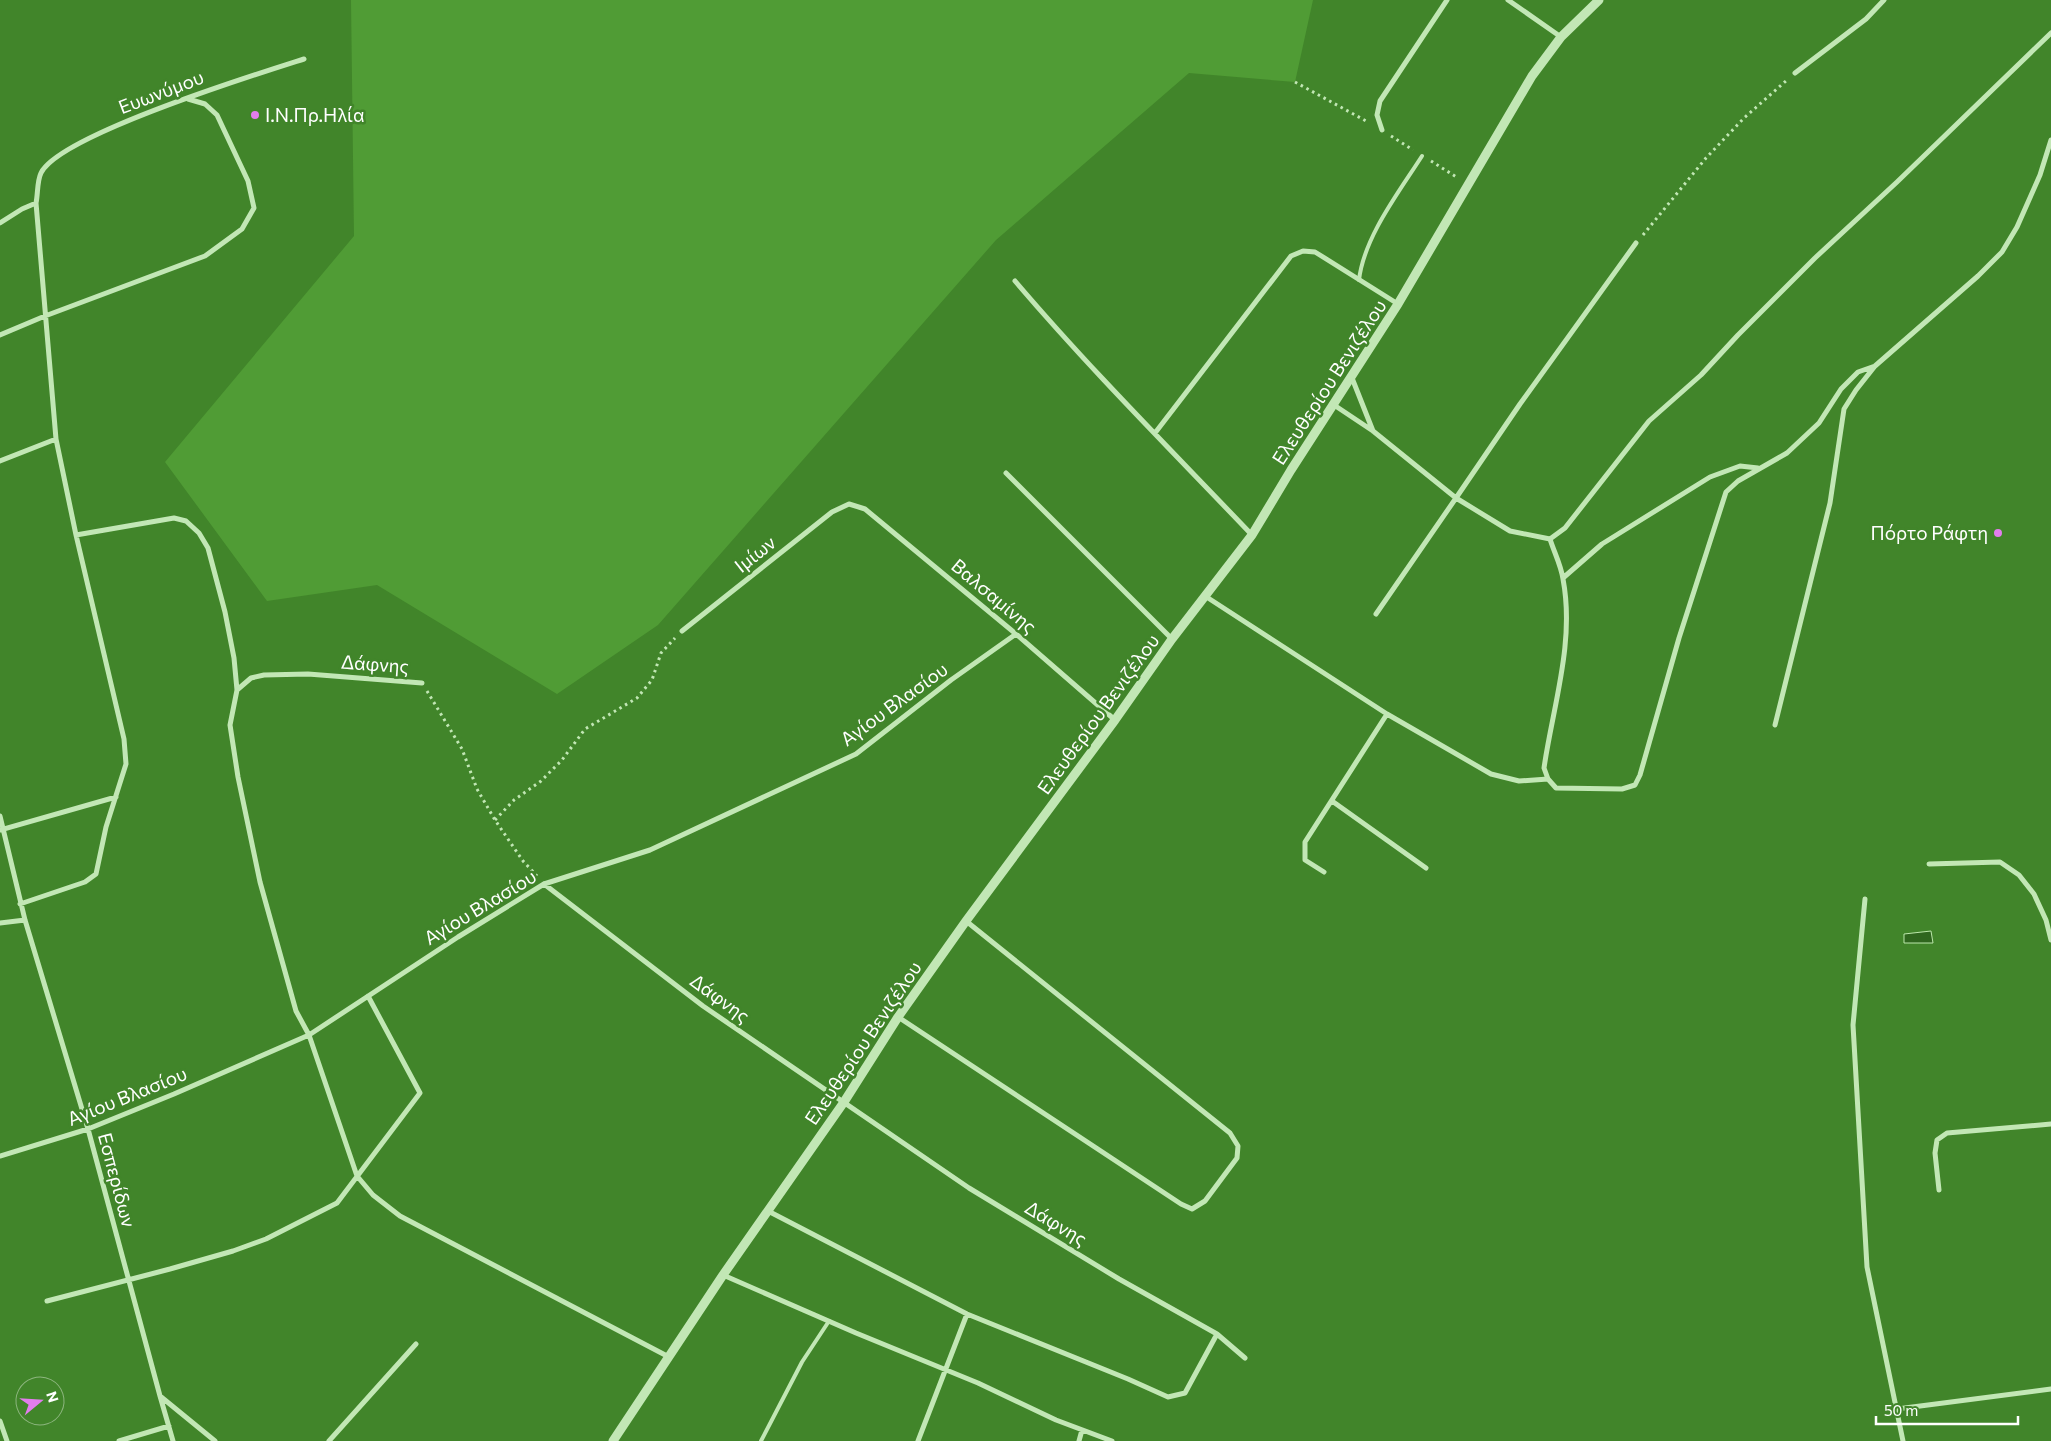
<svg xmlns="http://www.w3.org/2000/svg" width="2051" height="1441" font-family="Commissioner,sans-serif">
<rect width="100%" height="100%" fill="#41852a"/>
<path fill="#509c35" d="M351,0H1313L1295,82L1189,73L996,240L658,625L557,694L377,585L267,601L165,462L354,236Z"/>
<path fill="#2f661e" stroke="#bbe7aa" d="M1931,931L1933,943H1904V934Z"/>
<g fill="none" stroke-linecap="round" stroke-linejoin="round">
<path stroke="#c2e7b5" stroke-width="3" stroke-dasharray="2.5 4" stroke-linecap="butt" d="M1295,82L1366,121
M1391,136L1413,150
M1431,161L1458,178
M1643,235L1706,158L1744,118L1787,80
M427,691L462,749L477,789L495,820L523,861L537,876
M495,820L514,800L541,781L562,760L585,729L637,698L652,680L661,653L675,638"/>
<path stroke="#c2e7b5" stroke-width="4" d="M1359,280C1364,237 1399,192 1422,156
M761,1441L802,1362L829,1321"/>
<path stroke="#c2e7b5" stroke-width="5" d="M1508,0L1561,37
M1795,73L1866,19L1884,0
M1382,130L1377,115L1380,101L1447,0
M0,223L22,209L36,203
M1636,243L1520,404L1456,498L1510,531L1550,539L1565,528L1649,421L1701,375L1738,335L1815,258L1897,182L2051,33
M1015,281C1090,369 1172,451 1252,535
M0,335L45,316L205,256L242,229L254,208L248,181L217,115L205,104L188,99
M1352,378L1373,431
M1334,405L1373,431L1456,498L1376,614
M1155,433L1291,256L1303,251L1315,252L1398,304
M0,461L56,439
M1006,473L1172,639
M76,535L174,518L186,521L199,533L208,548L225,612L234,658L237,690L230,725L238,777L260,882L296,1011L309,1035L357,1176L373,1195L400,1216L669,1357
M1550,539C1554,552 1561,565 1563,579C1575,642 1553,706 1544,768L1548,779L1556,788L1622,789L1635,785L1640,775L1679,638L1726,492L1738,481L1787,453L1819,423L1841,389L1858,372L1875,366
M1563,578L1602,544L1710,477L1740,466L1758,468
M1205,596L1387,714L1491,774L1519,781L1548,779
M682,631L832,512L849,504L865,509L1016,634L1115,720
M237,690L251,678L264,675L308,674L422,683
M1775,725L1830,503L1844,409L1856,390L1875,366L1978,276L2002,252L2017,227L2040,175L2051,140
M1332,801L1426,868
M0,816L25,920L88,1129L160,1396L215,1441
M0,830L116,797
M1929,864L2000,862L2019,875L2034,894L2046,920L2051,940
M1324,872L1305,860V842L1387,714
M544,884L703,1006L969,1188L1119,1279L1217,1334L1245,1358
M1865,899L1853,1025L1867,1267L1903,1441
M20,904L85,882L96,874L106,827L126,764L124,739L76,535L56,439L36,203C38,194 37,181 41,173C60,135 257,74 304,59
M0,923L25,920
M898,1017L1181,1204L1192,1209L1205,1201L1237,1158L1238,1146L1230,1133L966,921
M0,1156L88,1129L174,1094L309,1035L458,937L544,884L650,850L856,754L951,680L1016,634
M1939,1190L1935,1153L1937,1140L1947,1133L2051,1124
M768,1211L967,1314L1128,1379L1168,1397L1185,1393L1217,1334
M723,1275L856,1333L978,1383L1056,1420L1112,1441
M47,1301L170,1269L233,1251L266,1239L337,1203L420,1093L368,996
M160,1396L173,1441
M1897,1409L2051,1389
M0,1421L7,1441
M119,1441L169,1426
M329,1441L416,1344
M918,1441L967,1314
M1079,1441L1082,1430"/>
<path stroke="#c2e7b5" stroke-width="9" d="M613,1441L723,1275L844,1102L898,1017L966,921L1115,720L1172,639L1252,535L1291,470L1398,304L1532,76L1561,37L1599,0"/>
</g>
<g fill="#e27ded" stroke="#41852a" stroke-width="2">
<circle cx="255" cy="115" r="5"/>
<circle cx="1998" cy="533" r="5"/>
</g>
<g text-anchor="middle" stroke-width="5" stroke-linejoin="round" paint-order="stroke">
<g font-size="19" fill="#fff" stroke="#41852a">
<text transform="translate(161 92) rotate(-21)" y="7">Ευωνύμου</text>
<text transform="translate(1329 382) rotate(-57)" y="7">Ελευθερίου Βενιζέλου</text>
<text transform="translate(755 554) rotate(-38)" y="7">Ιμίων</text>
<text transform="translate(994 596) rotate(40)" y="7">Βαλσαμίνης</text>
<text transform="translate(375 664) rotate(4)" y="7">Δάφνης</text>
<text transform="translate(894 704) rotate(-36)" y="7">Αγίου Βλασίου</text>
<text transform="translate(1098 714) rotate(-54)" y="7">Ελευθερίου Βενιζέλου</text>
<text transform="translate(480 907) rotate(-31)" y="7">Αγίου Βλασίου</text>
<text transform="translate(720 998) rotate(36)" y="7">Δάφνης</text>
<text transform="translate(863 1043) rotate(-56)" y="7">Ελευθερίου Βενιζέλου</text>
<text transform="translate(127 1096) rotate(-22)" y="7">Αγίου Βλασίου</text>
<text transform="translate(117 1180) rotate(75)" y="7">Εσπερίδων</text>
<text transform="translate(1056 1223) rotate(31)" y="7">Δάφνης</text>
</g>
<g font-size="19" fill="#fff" stroke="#41852a" text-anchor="start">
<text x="265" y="122">Ι.Ν.Πρ.Ηλία</text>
<text x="1988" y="540" text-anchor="end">Πόρτο Ράφτη</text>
</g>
</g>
<g transform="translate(40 1401) rotate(72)"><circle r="24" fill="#41852a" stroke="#8db67f"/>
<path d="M0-4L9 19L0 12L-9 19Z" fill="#e27ded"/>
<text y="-8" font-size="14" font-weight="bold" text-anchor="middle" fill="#ffffff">N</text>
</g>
<path d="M1876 1416v8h142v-8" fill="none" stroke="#ffffff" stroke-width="2.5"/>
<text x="1884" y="1416" font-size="15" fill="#ffffff" stroke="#41852a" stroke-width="4" paint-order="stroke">50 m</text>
</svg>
